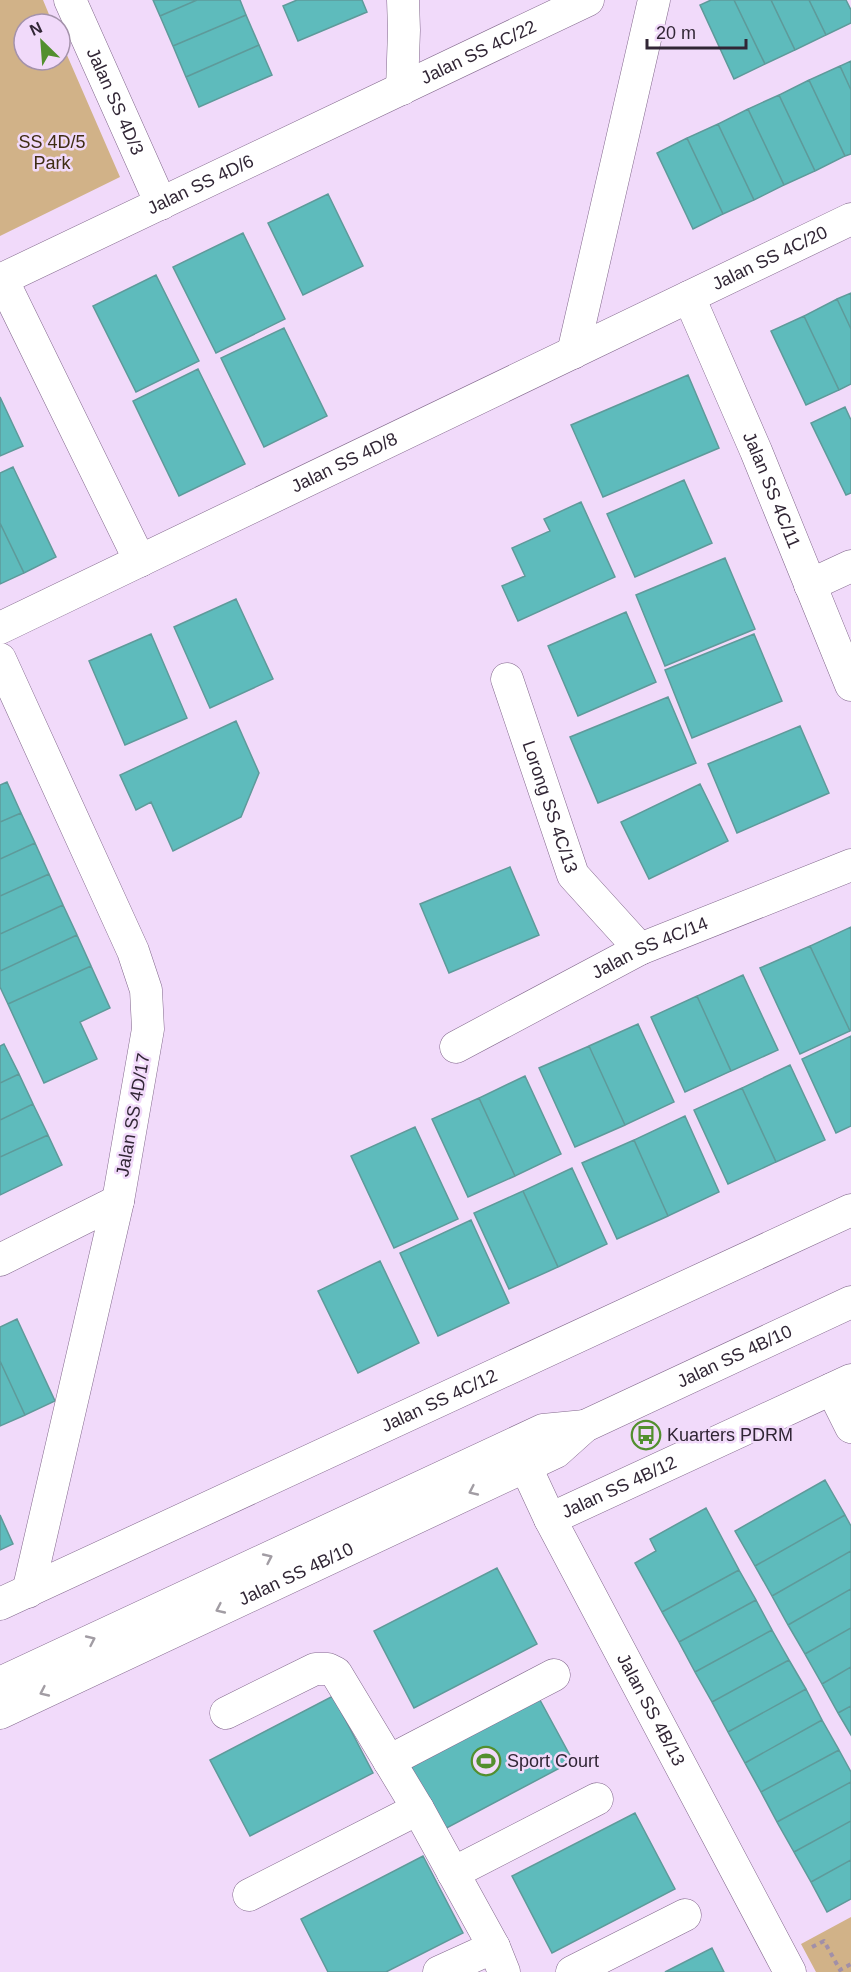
<svg xmlns="http://www.w3.org/2000/svg" width="851" height="1972" font-family="Arial,sans-serif">
<rect width="100%" height="100%" fill="#f1dafa"/>
<path fill="#d1b288" d="M0,0H43L53,24H24V60H60V39L120,177L0,236Z
M851,1917V1972H816L801,1944Z"/>
<path fill="#5ebbbc" stroke="#5e9a9a" stroke-width="1.5" d="M153,0H197L160,16Z
M197,0H240L246,15L173,46L160,16Z
M297,0H362L367,12L298,41L283,6Z
M711,0H734L765,64L734,79L700,5Z
M734,0H771L795,50L765,64Z
M771,0H809L826,35L795,50Z
M809,0H846L851,10V23L826,35Z
M246,15L259,45L186,77L173,46Z
M259,45L272,75L199,107L186,77Z
M851,61V90L840,66Z
M840,66L851,90V154L845,156L809,80Z
M809,80L845,156L815,171L779,95Z
M779,95L815,171L784,185L748,109Z
M748,109L784,185L754,200L718,124Z
M718,124L754,200L723,214L687,138Z
M687,138L723,214L693,229L657,153Z
M328,194L363,266L303,295L268,223Z
M243,233L285,319L216,353L173,267Z
M156,275L199,361L136,392L93,306Z
M851,293V329L837,299Z
M837,299L851,329V384L839,390L804,316Z
M804,316L839,390L806,405L771,331Z
M284,328L327,416L264,447L221,358Z
M198,369L245,464L179,496L133,401Z
M688,375L719,448L603,497L571,425Z
M0,397L23,446L0,456Z
M845,407L851,420V493L846,495L811,423Z
M13,467L56,557L24,573L0,523V473Z
M684,480L712,543L635,577L607,514Z
M581,502L615,577L518,621L502,586L525,576L512,548L550,531L544,519Z
M0,523L24,573L0,584Z
M725,558L755,629L665,666L636,595Z
M236,599L273,679L210,708L174,627Z
M626,612L656,682L578,716L548,646Z
M151,634L187,718L125,745L89,661Z
M754,634L782,701L692,738L665,670Z
M668,697L696,763L598,803L570,737Z
M236,721L259,773L241,817L173,851L151,802L136,810L120,775Z
M800,726L829,793L737,833L708,764Z
M7,782L21,813L0,822V785Z
M700,784L728,841L649,879L621,822Z
M21,813L35,843L0,859V822Z
M35,843L49,874L0,896V859Z
M510,867L539,935L449,973L420,904Z
M49,874L63,905L0,934V896Z
M63,905L77,935L0,971V934Z
M851,927V1030L850,1031L810,946Z
M77,935L91,966L8,1004L0,987V971Z
M810,946L850,1031L800,1054L760,968Z
M91,966L110,1008L80,1022L97,1059L44,1083L8,1004Z
M743,975L778,1050L731,1071L697,996Z
M697,996L731,1071L685,1092L651,1017Z
M638,1024L674,1102L625,1125L589,1046Z
M851,1036V1126L836,1133L802,1059Z
M4,1044L19,1074L0,1083V1046Z
M589,1046L625,1125L575,1147L539,1068Z
M790,1065L825,1140L776,1162L742,1088Z
M19,1074L33,1104L0,1120V1083Z
M525,1076L561,1154L515,1176L479,1098Z
M742,1088L776,1162L728,1184L694,1110Z
M479,1098L515,1176L468,1197L432,1119Z
M33,1104L48,1135L0,1157V1120Z
M685,1116L719,1192L668,1216L634,1140Z
M415,1127L458,1219L394,1248L351,1156Z
M48,1135L62,1165L0,1195V1157Z
M634,1140L668,1216L617,1239L582,1163Z
M572,1168L607,1244L558,1267L523,1191Z
M523,1191L558,1267L509,1289L474,1213Z
M471,1220L509,1303L438,1336L400,1253Z
M380,1261L419,1343L358,1373L318,1291Z
M17,1319L55,1401L25,1415L0,1361V1327Z
M0,1361L25,1415L0,1426Z
M825,1480L845,1515L755,1566L735,1531Z
M706,1508L739,1570L662,1612L635,1563L656,1551L650,1539Z
M0,1515L13,1544L0,1550Z
M845,1515L851,1526V1551L772,1596L755,1566Z
M851,1551V1589L788,1625L772,1596Z
M497,1568L537,1644L414,1708L374,1631Z
M739,1570L756,1600L679,1642L662,1612Z
M851,1589V1628L805,1654L788,1625Z
M756,1600L772,1630L695,1672L679,1642Z
M851,1628V1667L822,1684L805,1654Z
M772,1630L789,1660L712,1702L695,1672Z
M789,1660L806,1689L728,1732L712,1702Z
M851,1667V1706L838,1713L822,1684Z
M534,1689L573,1761L439,1832L400,1760Z
M806,1689L822,1720L745,1763L728,1732Z
M333,1696L373,1773L250,1836L210,1760Z
M851,1706V1735L838,1713Z
M822,1720L839,1750L761,1792L745,1763Z
M839,1750L851,1772V1782L777,1822L761,1792Z
M851,1782V1821L794,1852L777,1822Z
M635,1813L675,1889L552,1953L512,1876Z
M851,1821V1860L811,1882L794,1852Z
M423,1856L463,1933L386,1972H328L301,1919Z
M851,1860V1899L827,1912L811,1882Z
M712,1948L724,1972H665Z"/>
<g fill="none" stroke-linecap="round" stroke-linejoin="round">
<g stroke="#82688c" stroke-width="33">
<g id="minor">
<path id="s1" d="M70,0L161,204"/>
<path d="M402,89L404,30L403,0"/>
<path d="M2,279L140,561"/>
<path id="s2" d="M0,280L588,0"/>
<path id="s3" d="M689,297L756,451L851,685"/>
<path d="M573,353L654,0"/>
<path d="M810,585L851,566"/>
<path id="s4" d="M0,628L851,219"/>
<path d="M0,659L133,951L146,990L148,1029L118,1201L28,1592"/>
<path id="s5" d="M507,679L573,875L640,949"/>
<path id="s6" d="M456,1047L640,949L851,865"/>
<path d="M0,1260L118,1201"/>
<path d="M832,1389L851,1427"/>
<path id="s7" d="M517,1448L550,1519L790,1972"/>
<path id="s8" d="M550,1519L851,1380"/>
<path id="s9" d="M0,1604L851,1210"/>
<path d="M0,1683L543,1430L585,1426"/>
<path id="s10" d="M0,1713L556,1452L585,1426L851,1302"/>
<path d="M226,1713L315,1669H328L336,1673L418,1809L494,1947L504,1972"/>
<path d="M389,1761L554,1675"/>
<path d="M453,1873L597,1799"/>
<path d="M249,1895L418,1809"/>
<path d="M439,1972L494,1947"/>
<path d="M572,1972L685,1915"/>
</g>
</g>
<path stroke="#a18fa8" stroke-width="4" stroke-dasharray="4.5 4.5" stroke-linecap="butt" d="M812,1947L824,1941L840,1970L851,1964"/>
<use href="#minor" stroke="#fff" stroke-width="32"/>
</g>
<defs><path id="oneway-chevron" d="M-2-3.5L2.5 0L-2 3.5" fill="none" stroke-width="1.6" stroke-linecap="round" stroke-linejoin="round" transform="scale(1.5)"/></defs>
<g stroke="#a29da4">
<use href="#oneway-chevron" transform="translate(473 1491) rotate(155)"/>
<use href="#oneway-chevron" transform="translate(268 1558) rotate(-25)"/>
<use href="#oneway-chevron" transform="translate(220 1609) rotate(155)"/>
<use href="#oneway-chevron" transform="translate(91 1640) rotate(-25)"/>
<use href="#oneway-chevron" transform="translate(44 1692) rotate(155)"/>
</g>
<defs>
<g id="bus-ring" transform="scale(1.5)"><circle r="9.5" fill="#f1dafa" stroke="#528f2e" stroke-width="1.5"/><path d="M-5-6H5V4H4V6H2V4H-2V6H-4V4H-5ZM-3.5-4V0h7V-4ZM-3.5 1.2v1.5H-2V1.2ZM2 1.2v1.5H3.5V1.2Z" fill="#528f2e"/></g>
<g id="stadium-ring" transform="scale(1.5)"><circle r="9.5" fill="#f1dafa" stroke="#528f2e" stroke-width="1.5"/><path d="M0-5a6.5 5 0 1 0 0 10a6.5 5 0 1 0 0-10ZM-3.5-1.8h7v3.6h-7Z" fill="#528f2e"/></g>
</defs>
<g fill-rule="evenodd">
<use href="#bus-ring" x="646" y="1435"/>
<use href="#stadium-ring" x="486" y="1761"/>
</g>
<g text-anchor="middle" stroke-width="5" stroke-linejoin="round" paint-order="stroke">
<g font-size="18" fill="#312635" stroke="#f1dafa">
<text dy="6" stroke="none"><textPath href="#s2" startOffset="530">Jalan SS 4C/22</textPath></text>
<text dy="6" stroke="none"><textPath href="#s1" startOffset="111">Jalan SS 4D/3</textPath></text>
<text dy="6" stroke="none"><textPath href="#s2" startOffset="222">Jalan SS 4D/6</textPath></text>
<text dy="6" stroke="none"><textPath href="#s4" startOffset="854">Jalan SS 4C/20</textPath></text>
<text dy="6" stroke="none"><textPath href="#s4" startOffset="382">Jalan SS 4D/8</textPath></text>
<text dy="6" stroke="none"><textPath href="#s3" startOffset="210">Jalan SS 4C/11</textPath></text>
<text dy="6" stroke="none"><textPath href="#s5" startOffset="135">Lorong SS 4C/13</textPath></text>
<text dy="6" stroke="none"><textPath href="#s6" startOffset="218">Jalan SS 4C/14</textPath></text>
<text transform="translate(133 1115) rotate(-80)" y="6">Jalan SS 4D/17</text>
<text dy="6" stroke="none"><textPath href="#s10" startOffset="818">Jalan SS 4B/10</textPath></text>
<text dy="6" stroke="none"><textPath href="#s9" startOffset="484">Jalan SS 4C/12</textPath></text>
<text dy="6" stroke="none"><textPath href="#s8" startOffset="76">Jalan SS 4B/12</textPath></text>
<text dy="6" stroke="none"><textPath href="#s10" startOffset="327">Jalan SS 4B/10</textPath></text>
<text dy="6" stroke="none"><textPath href="#s7" startOffset="294">Jalan SS 4B/13</textPath></text>
</g>
<g font-size="18" fill="#3f2d13" stroke="#f1dafa">
<text x="52" y="148">SS 4D/5<tspan x="52" dy="21">Park</tspan></text>
</g>
<g font-size="18" fill="#312635" stroke="#f1dafa" text-anchor="start">
<text x="667" y="1441">Kuarters PDRM</text>
<text x="507" y="1767">Sport Court</text>
</g>
</g>
<g transform="translate(42 42) rotate(335)"><circle r="28" fill="#f1dafa" stroke="#a492ab" stroke-width="1.5"/>
<path d="M0-4.5L10 22L0 15L-10 22Z" fill="#528f2e"/>
<text y="-9" font-size="16" font-weight="bold" text-anchor="middle" fill="#312635">N</text>
</g>
<path d="M647 39v9h99v-9" fill="none" stroke="#312635" stroke-width="3"/>
<text x="656" y="39" font-size="18" fill="#312635" stroke="#f1dafa" stroke-width="4.5" paint-order="stroke">20 m</text>
</svg>
